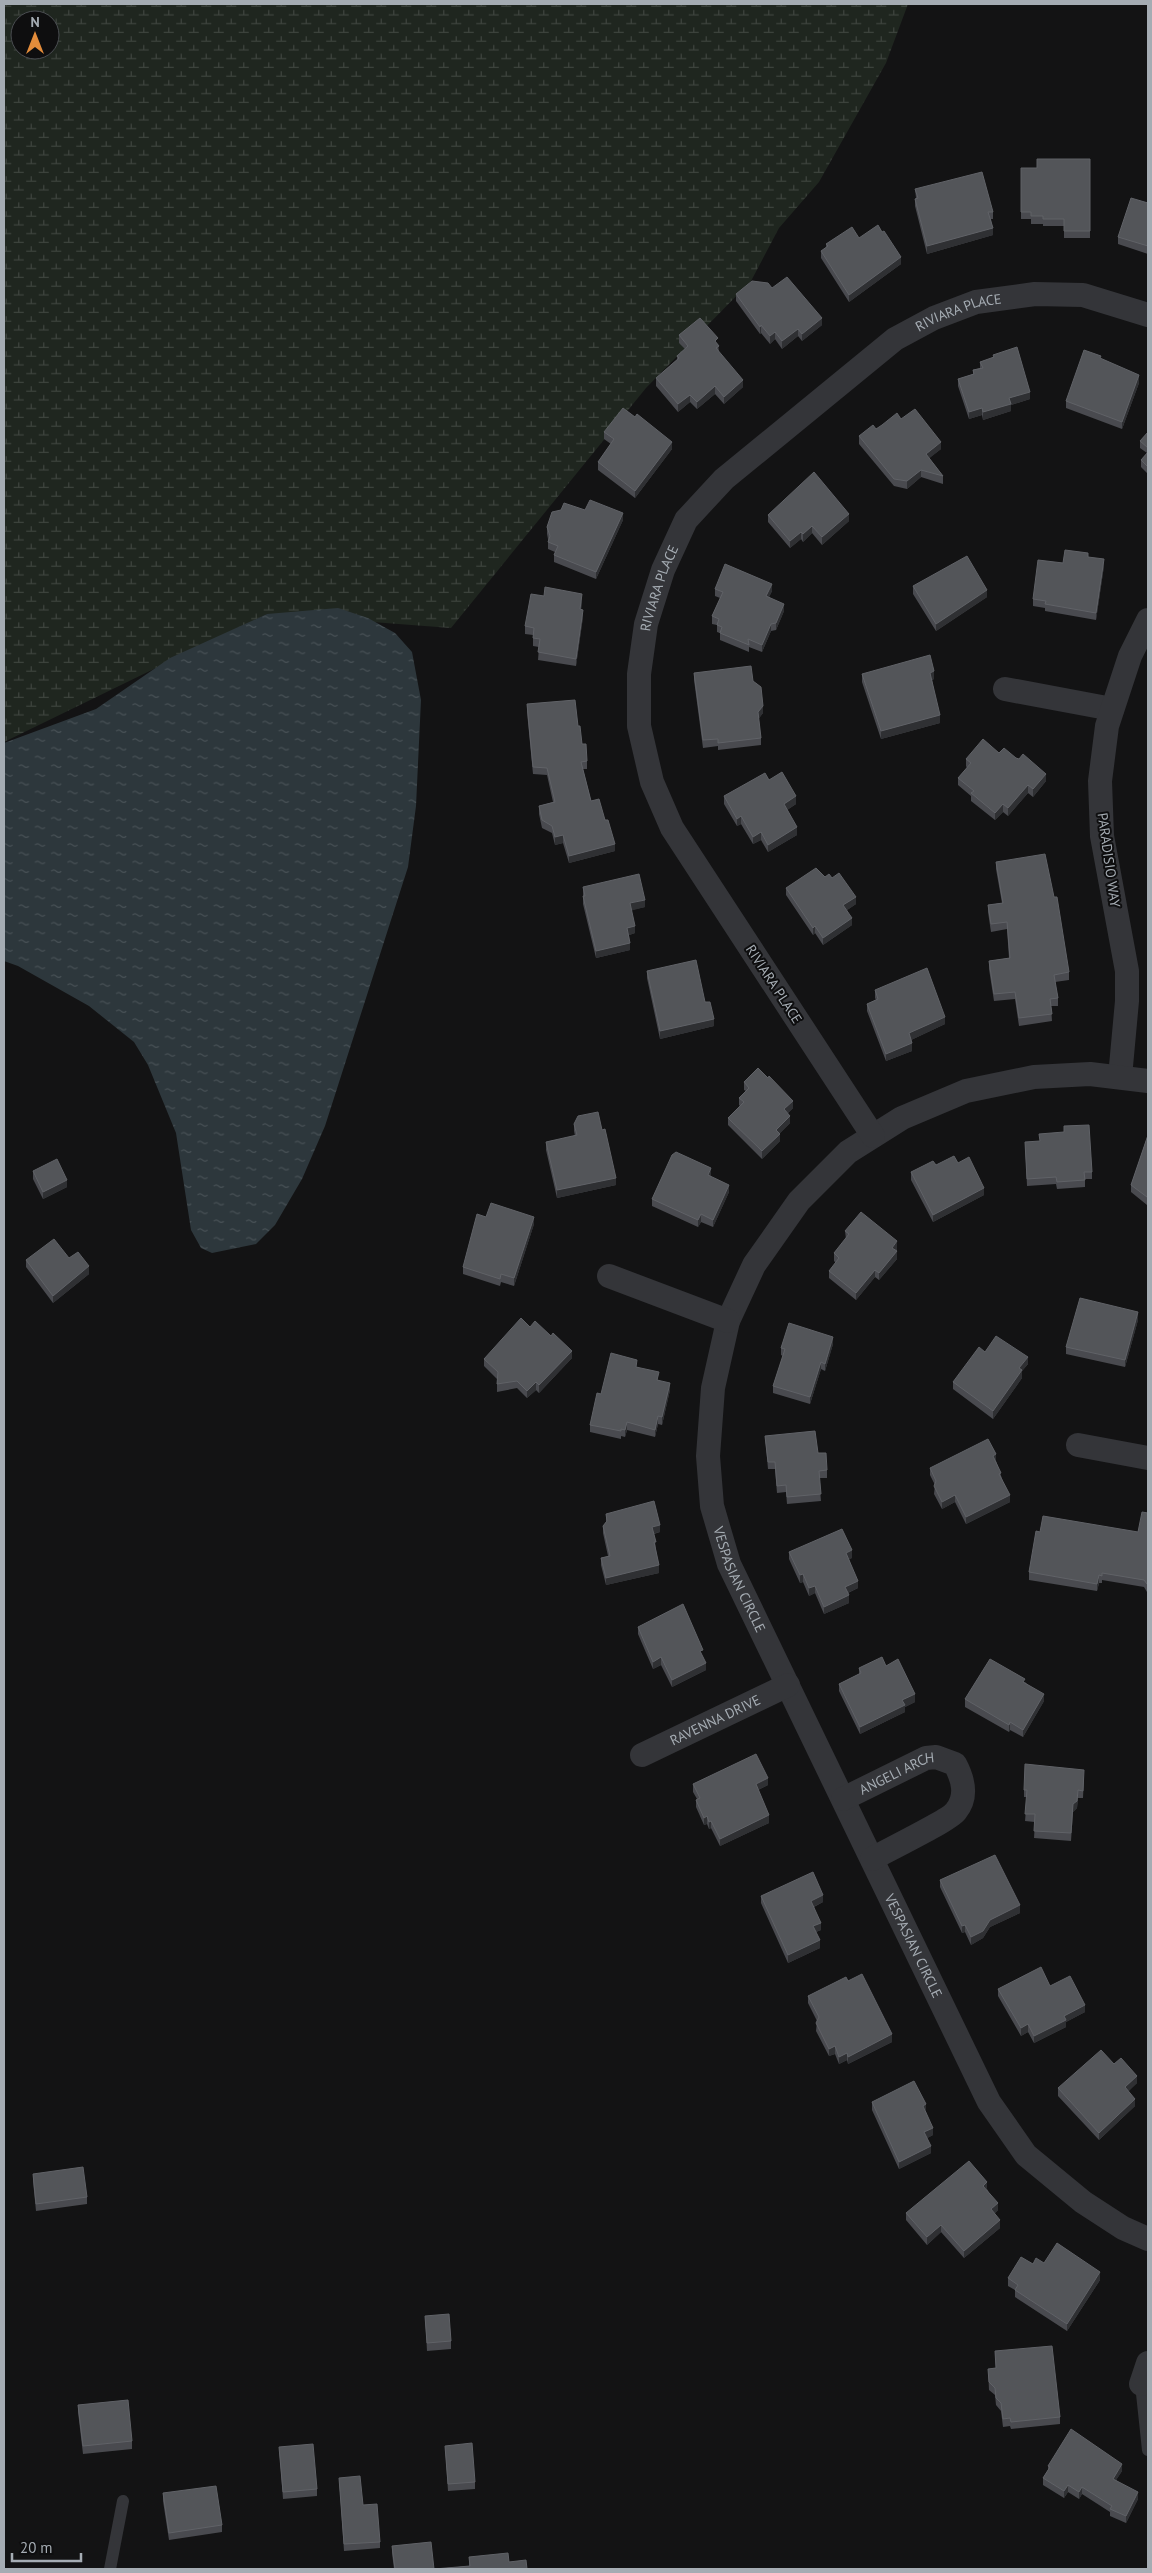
<svg xmlns="http://www.w3.org/2000/svg" width="1152" height="2573" font-family="'PT Sans',sans-serif">
<defs>
<pattern id="wetland-marsh" width="20" height="14" patternUnits="userSpaceOnUse" patternTransform="scale(1.25)"><rect width="20" height="14" fill="#1f261f"/><path d="M1 5h8M5 5V1M11 12h8M15 12V8" fill="none" stroke="#3d433d"/></pattern>
<pattern id="water-ripples" width="26" height="14" patternUnits="userSpaceOnUse" patternTransform="scale(1.25)"><rect width="26" height="14" fill="#2d373c"/><path d="M2 4q2-2 4 0t4 0M15 11q2-2 4 0t4 0" fill="none" stroke="#485156"/></pattern>
</defs>
<rect width="100%" height="100%" fill="#131314"/>
<path fill="url(#wetland-marsh)" fill-rule="evenodd" d="M4,4H908L886,63L819,182L779,228L751,281L646,388L451,628L267,614L4,742ZM20,20H50V50H20Z"/>
<path fill="url(#water-ripples)" d="M338,608L368,618L395,633L412,652L421,700L416,806L408,867L325,1126L302,1179L275,1225L256,1244L212,1253L201,1248L191,1230L176,1133L148,1065L134,1042L89,1006L18,966L4,961V743L96,709L170,658L267,614Z"/>
<g fill="none" stroke-linecap="round" stroke-linejoin="round">
<path stroke="#343539" stroke-width="12" d="M1141,2384L1148,2450
M110,2569L123,2501"/>
<g stroke="#343539" stroke-width="24">
<path d="M1005,689L1112,709"/>
<path d="M1120,1077L1127,1001V971L1102,836L1100,781L1107,726L1130,656L1148,620"/>
<path id="s1" d="M1148,1081L1090,1074L1034,1077L966,1091L902,1118L848,1152L799,1201L754,1265L728,1321L713,1388L708,1456L712,1506L729,1564L989,2102L1026,2155L1083,2202L1123,2228L1148,2239"/>
<path id="s2" d="M873,1136L672,828L652,782L639,726V674L646,624L663,570L686,520L724,479L895,339L934,318L976,302L1035,294L1083,295L1148,315"/>
<path d="M609,1276L728,1321"/>
<path d="M1078,1445L1148,1458"/>
<path id="s3" d="M642,1755L788,1685"/>
<path id="s4" d="M843,1799L926,1758L936,1757L955,1764C963,1779 968,1796 956,1811C950,1820 886,1851 872,1859"/>
<path d="M1141,2384L1148,2363"/>
</g>
</g>
<path fill="#494a4f" d="M1090,159V238H1064V226H1043V224H1031V219H1021V168H1037Z
M915,189L993,212V219H991L993,235L927,254L915,206V199L916,198Z
M1148,203V254L1118,244V237Z
M859,238L901,264L849,302L821,258V251L826,248V244Z
M772,288L822,325L802,341L798,336L782,349L775,339L770,344L761,333L760,334L736,301V294Z
M679,335L718,344L719,352L743,387L724,404L715,394L697,409L690,402L678,412L656,386V378L677,360V356L685,349L679,343Z
M993,355L1030,399L1011,405V411L983,420L982,415L969,419L958,386V379L973,374V370L980,368V362L993,358Z
M1101,359L1139,383L1122,429L1066,408V401Z
M901,419L941,449L929,458L943,476V484L921,477L907,489L894,486L859,444V436Z
M604,432L672,449L635,498L598,470V462L611,444L604,439Z
M1148,432V474L1141,467V460L1147,453L1140,448V441Z
M561,510H585L623,520L596,579L554,562V555L555,552L548,549V539L547,534V527Z
M768,515L849,521L822,545L812,533L803,542L801,539L790,548L768,522Z
M1088,557L1104,566L1096,620L1045,611V608L1033,606V599L1063,563Z
M913,586L987,597L936,631L913,594Z
M715,589L772,591L769,597L784,611L776,630L771,631L762,652L749,647V652L720,640V633L717,632V625L712,624V616L720,598L715,596Z
M582,601L581,610L583,617L576,666L538,660L539,647L533,646V635L525,634V626Z
M694,673L753,681L763,713L758,719L761,738V745L718,750V746L703,748L694,680Z
M862,674L934,679L932,680L940,723L881,739L862,682Z
M527,704L578,726L582,744L587,761V769H583L591,801L605,820L615,851L569,863L563,843L555,845L552,833L542,828L539,814V806L553,802L547,775L533,774L527,712Z
M999,753L1016,758L1046,781L1033,797L1028,793L1008,816L1003,812L995,820L971,801V796L958,785V778L967,768L966,766V759Z
M769,780L796,804L787,810L797,835L768,852L761,840L753,844L741,824L737,826L724,804V796Z
M996,862L1069,972V980L1055,982L1058,998V1006H1051L1052,1021L1019,1026L1015,999L994,1001L989,969V961L1009,958L1007,929L991,932L988,912V905L1002,903L996,869Z
M825,877L832,878L856,904L847,910L852,925L823,945L815,933L813,935L786,895V888Z
M583,887L645,907L631,910L635,933L629,935L630,950L596,958L583,904Z
M647,971L705,1002L714,1026L660,1039L647,978Z
M875,990L945,1024L911,1040L912,1051L886,1061L867,1011V1004L876,1000L875,998Z
M744,1082L793,1108L788,1113L790,1123L779,1134L780,1141L762,1159L728,1125V1118L740,1106L739,1105V1098L746,1091L744,1090Z
M574,1124L616,1185L557,1198L546,1150V1142L575,1136L574,1131Z
M1148,1135L1147,1205L1131,1192V1185Z
M1025,1142L1092,1172V1179H1085V1187L1057,1189L1056,1184L1027,1186Z
M936,1165L984,1195L933,1222L911,1180V1172Z
M33,1171L67,1187L43,1199L33,1179Z
M711,1175L710,1176L729,1192L713,1227L701,1222L698,1227L652,1206V1199Z
M486,1217L534,1224L514,1286L501,1282L500,1286L463,1274V1267Z
M845,1231L897,1249L896,1251L897,1259L879,1280L875,1277L856,1300L829,1278V1271L836,1263L834,1261V1253L846,1239Z
M69,1258L89,1274L53,1303L26,1267V1260Z
M1138,1320L1125,1367L1066,1354V1347Z
M530,1327L572,1358L539,1393L536,1390L527,1398L517,1388L497,1392V1379L484,1366V1359Z
M833,1344L825,1371L821,1369L810,1404L773,1393V1386L783,1356L781,1355V1348Z
M985,1352L1028,1364L1022,1371V1378L993,1419L953,1389V1382Z
M637,1367L658,1380L670,1390L662,1425L658,1424L655,1437L627,1430L625,1437L621,1436V1439L590,1432V1425L601,1394Z
M765,1436L818,1453L827,1470V1478H819L821,1501L787,1504L786,1492L777,1493L775,1469H768Z
M996,1461L1010,1502L966,1524L955,1502L942,1509L934,1494L935,1485L930,1475V1468Z
M1148,1513V1592H1147L1144,1587L1102,1580V1583H1099L1097,1591L1029,1580V1572L1040,1532H1138Z
M606,1514L660,1532L654,1534L659,1573L606,1585L601,1565V1558L608,1556L603,1533V1526L606,1522Z
M789,1552L852,1558L849,1559L858,1588L848,1593L849,1603L824,1614L815,1593L809,1596L803,1582L800,1583L789,1559Z
M638,1627L703,1657L706,1670L672,1687L661,1665L653,1669L638,1634Z
M886,1666L915,1702L905,1707V1712L860,1734L839,1691V1684L859,1674V1668Z
M1025,1682L1044,1701L1023,1737L1010,1730L1009,1732L965,1707V1699Z
M1084,1777L1083,1798H1078L1077,1808L1073,1812L1071,1841L1034,1838L1035,1822L1025,1821L1027,1797H1024V1790Z
M693,1784L768,1785L758,1790L769,1823L720,1846L711,1828L709,1829L707,1824L704,1825L696,1807V1800L697,1799L693,1792Z
M940,1880L1020,1913L990,1927L983,1938L971,1945L965,1932L962,1933L940,1887Z
M761,1896L823,1902L814,1907L821,1930L816,1932L820,1948L788,1963L761,1903Z
M848,1981L892,2042L848,2064L847,2060L839,2064L835,2054L829,2056L816,2031L817,2021L808,2003V1996Z
M1050,1986L1085,2012L1066,2022V2027L1034,2043L1028,2032L1021,2036L998,1996V1989Z
M1114,2064L1137,2083L1128,2091L1135,2106L1099,2140L1058,2096V2088Z
M872,2102L926,2112L933,2135L927,2138L931,2153L899,2169L872,2110Z
M33,2174L87,2197V2204L36,2211L33,2181Z
M987,2189L998,2210L994,2214L1000,2228L964,2258L941,2232L927,2245L906,2220V2213Z
M1044,2263L1100,2280L1067,2331L1015,2297V2290L1008,2286V2278L1033,2264Z
M425,2316L451,2341V2349L427,2351Z
M995,2351L1060,2417V2424L1011,2429L1010,2426L1003,2427L1001,2411L996,2405L995,2395L989,2390L988,2369L996,2368Z
M78,2405L132,2441V2449L83,2454L78,2412Z
M445,2446L475,2482V2489L448,2491Z
M279,2447L317,2489V2496L283,2499Z
M1048,2466L1122,2471L1116,2480L1138,2499L1126,2523L1110,2516V2512L1082,2494L1079,2499L1068,2492L1064,2498L1043,2485V2478L1048,2470Z
M339,2478L363,2505L380,2542V2548L344,2551Z
M163,2493L222,2525V2532L169,2540L163,2501Z
M392,2546L434,2569L469,2566V2557L509,2562L527,2569H394L392,2553Z"/>
<path fill="#2f3033" d="M993,228V235L927,254V246Z
M901,257V264L849,302V295Z
M822,318V325L802,341V334Z
M761,325V333L760,334V327Z
M798,329V336L782,349V341Z
M775,332V339L770,344V336Z
M1139,375V383L1122,429V422Z
M743,380V387L724,404V397Z
M715,386V394L697,409V402Z
M1030,392V399L1011,405V411L983,420V412L1009,398Z
M690,395V402L678,412V404Z
M982,408V415L969,419V412Z
M672,442V449L635,498V491Z
M941,442V449L926,461V454Z
M921,470V477L907,489V481Z
M623,513V520L596,579V572Z
M849,514V521L822,545V537Z
M812,526V533L803,542V534Z
M801,532V539L790,548V541Z
M1104,559V566L1096,620V613Z
M772,584V591L766,603V596Z
M987,590V597L936,631V624Z
M582,594V601L580,617V609Z
M784,604V611L776,630V623Z
M583,610V617L576,666V659Z
M771,624V631L762,652V645Z
M934,671V679L930,680V673Z
M763,706V713L758,720V712Z
M940,715V723L881,739V731Z
M1046,774V781L1033,797V789Z
M1028,785V793L1008,816V808Z
M796,796V804L784,812V804Z
M1003,804V812L995,820V813Z
M741,816V824L737,826V819Z
M797,827V835L768,852V845Z
M761,832V840L753,844V837Z
M563,835V843L555,845V837Z
M615,844V851L569,863V856Z
M856,897V904L843,913V905Z
M645,900V907L630,911V903Z
M852,918V925L823,945V938Z
M635,926V933L627,936V928Z
M815,926V933L813,935V928Z
M630,943V950L596,958V951Z
M945,1017V1024L909,1041V1033Z
M714,1019V1026L660,1039V1031Z
M912,1043V1051L886,1061V1054Z
M793,1101V1108L784,1117V1109Z
M790,1116V1123L776,1137V1130Z
M780,1134V1141L762,1159V1151Z
M711,1168V1175L708,1182V1175Z
M616,1178V1185L557,1198V1190Z
M67,1180V1187L43,1199V1192Z
M729,1185V1192L713,1227V1220Z
M984,1188V1195L933,1222V1215Z
M1148,1193V1201L1147,1205V1197Z
M701,1214V1222L698,1227V1220Z
M534,1217V1224L514,1286V1278Z
M897,1241V1249L892,1255V1248Z
M897,1251V1259L879,1280V1273Z
M89,1266V1274L53,1303V1296Z
M875,1270V1277L856,1300V1293Z
M1138,1312V1320L1125,1367V1360Z
M833,1337V1344L825,1371V1364Z
M572,1351V1358L539,1393V1385Z
M1028,1357V1364L1022,1371V1378L993,1419V1411L1019,1368Z
M821,1362V1369L810,1404V1397Z
M536,1382V1390L527,1398V1391Z
M670,1383V1390L662,1425V1417Z
M658,1416V1424L655,1437V1430Z
M627,1422V1430L625,1437V1430Z
M996,1454V1461L993,1463V1456Z
M955,1495V1502L942,1509V1502Z
M1010,1495V1502L966,1524V1517Z
M660,1525V1532L652,1534V1527Z
M852,1550V1558L846,1560V1553Z
M659,1565V1573L606,1585V1578Z
M803,1574V1582L800,1583V1575Z
M1099,1575V1583L1097,1591V1584Z
M858,1581V1588L845,1594V1587Z
M815,1586V1593L809,1596V1588Z
M849,1595V1603L824,1614V1607Z
M661,1657V1665L653,1669V1662Z
M706,1663V1670L672,1687V1680Z
M915,1694V1702L905,1707V1712L860,1734V1727L902,1700Z
M1044,1694V1701L1023,1737V1730Z
M1010,1722V1730L1009,1732V1725Z
M768,1778V1785L756,1791V1784Z
M1078,1790L1077,1808L1073,1812L1071,1841L1073,1804Z
M769,1815V1823L720,1846V1839Z
M707,1816V1824L704,1825V1818Z
M711,1821V1828L709,1829V1822Z
M823,1895V1902L811,1908V1901Z
M1020,1905V1913L990,1927L983,1938L971,1945V1937L990,1920Z
M821,1923V1930L813,1933V1926Z
M965,1925V1932L962,1933V1926Z
M820,1940V1948L788,1963V1955Z
M1085,2005V2012L1066,2022V2027L1034,2043V2036L1064,2016Z
M1028,2024V2032L1021,2036V2028Z
M892,2034V2042L848,2064V2057Z
M835,2046V2054L829,2056V2049Z
M847,2053V2060L839,2064V2057Z
M1137,2076V2083L1125,2095V2087Z
M1135,2099V2106L1099,2140V2133Z
M926,2104V2111L923,2106Z
M933,2128V2135L924,2140V2132Z
M931,2146V2153L899,2169V2162Z
M987,2182V2189L983,2193V2186Z
M998,2203V2210L991,2217V2209Z
M1000,2220V2228L964,2258V2251Z
M941,2225V2232L927,2245V2237Z
M1100,2272V2280L1067,2331V2324Z
M1122,2464V2471L1113,2485V2479Z
M1068,2485V2492L1064,2498V2491Z
M1082,2487V2494L1079,2499V2492Z
M1138,2492V2499L1126,2523V2516Z"/>
<path fill="#535559" stroke="#606267" d="M1037,159H1090V231H1064V219H1043V216H1031V212H1021V168H1037Z
M982,172L993,212H988L993,228L927,246L915,199L918,198L915,189Z
M1131,198L1148,203V246L1118,237Z
M878,225L882,232L884,231L901,257L849,295L821,251L828,246L826,244L852,227L859,238Z
M787,277L822,318L802,334L798,329L782,341L775,332L770,336L761,325L760,327L736,294L752,281L768,283L772,288Z
M700,318L718,338L715,341L719,346L716,348L743,380L724,397L715,386L697,402L690,395L678,404L656,378L679,358L677,356L688,346L679,335Z
M1017,347L1030,392L1009,398L1011,404L983,412L982,408L969,412L958,379L974,374L973,370L983,368L980,362L994,357L993,355Z
M1084,350L1101,356L1100,358L1139,375L1122,422L1066,401Z
M623,408L635,417L637,414L672,442L635,491L598,462L614,439L604,432Z
M915,409L941,442L926,454L943,476L921,470L907,481L894,479L859,436L873,425L876,429L882,425L897,413L901,419Z
M1148,432V448L1140,441Z
M1148,452V467L1141,460Z
M814,472L849,514L822,537L812,526L803,534L801,532L790,541L768,515Z
M590,500L623,513L596,572L554,555L558,546L548,542L550,536L547,527L552,512L561,510L564,503L585,510Z
M1065,550L1088,553V557L1104,559L1096,613L1045,604L1046,601L1033,599L1038,560L1063,563Z
M967,556L987,590L936,624L913,586Z
M725,564L772,584L766,596L784,604L776,623L771,624L762,645L748,639L749,645L720,633L722,627L717,625L719,619L712,616L723,592L715,589Z
M545,587L582,594L580,609L583,610L576,659L538,652L540,639L533,638L534,628L525,626L531,594L544,596Z
M930,655L934,671L930,673L940,715L881,731L862,674Z
M751,666L753,681L761,687L763,706L758,712L761,738L718,743V739L703,740L694,673Z
M575,700L578,726H580L582,744H586L587,761L581,762L591,801L599,799L605,820H608L615,844L569,856L563,835L555,837L552,826L542,820L539,806L555,802L547,768L533,767L527,704Z
M983,739L999,753L1004,748L1016,758L1019,759L1023,754L1046,774L1033,789L1028,785L1008,808L1003,804L995,813L971,793L974,791L958,778L971,763L966,759Z
M782,772L796,796L784,804L797,827L768,845L761,832L753,837L741,816L737,819L724,796L765,773L769,780Z
M1045,854L1054,897H1057L1069,972L1054,975L1058,998L1050,999L1052,1014L1019,1018L1015,992L994,994L989,961L1010,958L1007,922L991,924L988,905L1003,903L996,862Z
M816,868L825,877L829,874L832,878L839,873L856,897L843,905L852,918L823,938L815,926L813,928L786,888Z
M639,874L645,900L630,903L635,926L627,928L630,943L596,951L583,896H585L583,887Z
M696,960L705,1002H710L714,1019L660,1031L647,971Z
M927,968L945,1017L909,1033L912,1043L886,1054L867,1004L878,999L875,990Z
M758,1068L768,1078L769,1076L793,1101L784,1109L790,1116L776,1130L780,1134L762,1151L728,1118L744,1102L739,1098L749,1088L744,1082Z
M598,1112L602,1130L605,1129L616,1178L557,1190L546,1142L577,1135L574,1124L578,1116Z
M1089,1125L1092,1172H1084L1085,1180L1057,1182L1056,1177L1027,1179L1025,1142L1040,1141L1039,1134L1064,1132V1126Z
M1148,1135V1193L1147,1197L1131,1185Z
M676,1152L711,1168L708,1175L729,1185L713,1220L701,1214L698,1220L652,1199L672,1155Z
M954,1156L958,1163L969,1157L984,1188L933,1215L911,1172L933,1161L936,1165Z
M57,1159L67,1180L43,1192L33,1171Z
M491,1203L534,1217L514,1278L501,1274L500,1279L463,1267L477,1214L486,1217Z
M861,1212L897,1241L892,1248L897,1251L879,1273L875,1270L856,1293L829,1271L839,1258L834,1253L849,1234L845,1231Z
M54,1239L69,1258L78,1252L89,1266L53,1296L26,1260Z
M1080,1298L1138,1312L1125,1360L1066,1347Z
M521,1318L530,1327L535,1321L551,1336L553,1333L572,1351L539,1385L536,1382L527,1391L517,1381L497,1384L498,1372L484,1359Z
M789,1323L833,1337L825,1364L821,1362L810,1397L773,1386L785,1349L781,1348Z
M996,1336L1028,1357L1019,1368L1022,1370L993,1411L953,1382L979,1347L985,1352Z
M611,1353L637,1360L636,1367L659,1372L657,1380L670,1383L662,1417L658,1416L655,1430L627,1422L625,1430L621,1429V1431L590,1425L597,1393L601,1394Z
M815,1431L818,1453H826L827,1470L819,1471L821,1494L787,1497L786,1485L777,1486L775,1462H768L765,1436Z
M988,1439L996,1454L993,1456L1001,1473L999,1474L1010,1495L966,1517L955,1495L942,1502L934,1486L936,1481L930,1468Z
M654,1501L660,1525L652,1527L656,1542H654L659,1565L606,1578L601,1558L610,1556L603,1526L607,1521L606,1514Z
M1142,1512L1148,1513V1584H1147L1144,1580L1102,1573V1576L1099,1575L1097,1584L1029,1572L1036,1531L1040,1532L1043,1516L1138,1532Z
M842,1529L852,1550L846,1553L858,1581L845,1587L849,1595L824,1607L815,1586L809,1588L803,1574L800,1575L789,1552Z
M683,1604L703,1650L700,1651L706,1663L672,1680L661,1657L653,1662L638,1627Z
M882,1657L886,1666L898,1659L915,1694L902,1700L905,1705L860,1727L839,1684L861,1673L859,1668Z
M990,1659L1025,1679L1023,1682L1044,1694L1023,1730L1010,1722L1009,1725L965,1699Z
M756,1754L768,1778L756,1784L769,1815L720,1839L711,1821L709,1822L707,1816L704,1818L696,1800L700,1798L693,1784Z
M1025,1764L1084,1770L1083,1791L1078,1790L1077,1801L1073,1804L1071,1833L1034,1831L1035,1814H1025L1027,1790H1024Z
M995,1855L1020,1905L990,1920L983,1931L971,1937L965,1925L962,1926L940,1880Z
M813,1872L823,1895L811,1901L821,1923L813,1926L820,1940L788,1955L761,1896Z
M1041,1967L1050,1986L1070,1976L1085,2005L1064,2016L1066,2020L1034,2036L1028,2024L1021,2028L998,1989Z
M862,1974L892,2034L848,2057L847,2053L839,2057L835,2046L829,2049L816,2023L819,2017L808,1996L846,1977L848,1981Z
M1101,2050L1114,2064L1121,2058L1137,2076L1125,2087L1135,2099L1099,2133L1058,2088Z
M914,2081L926,2104L923,2106L933,2128L924,2132L931,2146L899,2162L872,2102Z
M969,2161L987,2182L983,2186L998,2203L991,2209L1000,2220L964,2251L941,2225L927,2237L906,2213Z
M83,2167L87,2197L36,2204L33,2174Z
M1057,2243L1100,2272L1067,2324L1015,2290L1018,2285L1008,2278L1021,2257L1033,2264L1036,2258L1044,2263Z
M449,2314L451,2341L427,2343L425,2316Z
M1052,2346L1060,2417L1011,2422L1010,2418L1003,2419L1001,2403L996,2398L995,2388L989,2382L988,2369L996,2368L995,2351Z
M128,2400L132,2441L83,2446L78,2405Z
M1071,2429L1122,2464L1113,2479L1138,2492L1126,2516L1110,2509L1112,2506L1082,2487L1079,2492L1068,2485L1064,2491L1043,2478L1050,2467L1048,2466Z
M472,2443L475,2482L448,2484L445,2446Z
M313,2444L317,2489L283,2492L279,2447Z
M360,2476L363,2505L377,2504L380,2542L344,2544L339,2478Z
M216,2486L222,2525L169,2533L163,2493Z
M431,2542L434,2569L470,2566L469,2557L508,2553L509,2562L526,2560L527,2569H395L392,2546Z"/>
<g text-anchor="middle" stroke-width="4" stroke-linejoin="round" paint-order="stroke">
<g font-size="14" fill="#a5acb3" stroke="#0e0e0f">
<text dy="5" stroke="none"><textPath href="#s2" startOffset="1036">RIVIARA PLACE</textPath></text>
<text dy="5" stroke="none"><textPath href="#s2" startOffset="616">RIVIARA PLACE</textPath></text>
<text transform="translate(1109 860) rotate(82)" y="5">PARADISIO WAY</text>
<text transform="translate(774 984) rotate(57)" y="5">RIVIARA PLACE</text>
<text dy="5" stroke="none"><textPath href="#s1" startOffset="792">VESPASIAN CIRCLE</textPath></text>
<text dy="5" stroke="none"><textPath href="#s3" startOffset="81">RAVENNA DRIVE</textPath></text>
<text dy="5" stroke="none"><textPath href="#s4" startOffset="60">ANGELI ARCH</textPath></text>
<text dy="5" stroke="none"><textPath href="#s1" startOffset="1198">VESPASIAN CIRCLE</textPath></text>
</g>
</g>
<rect width="1152" height="2573" fill="none" stroke="#a5acb3" stroke-width="10"/>
<g transform="translate(35 35)"><circle r="24" fill="#0e0e0f" stroke="#4a4d51"/>
<path d="M0-4L9 19L0 12L-9 19Z" fill="#e38c3b"/>
<text y="-8" font-size="14" font-weight="bold" text-anchor="middle" fill="#a5acb3">N</text>
</g>
<path d="M12 2553v8h69v-8" fill="none" stroke="#a5acb3" stroke-width="2.5"/>
<text x="20" y="2553" font-size="15" fill="#a5acb3" stroke="#0e0e0f" stroke-width="4" paint-order="stroke">20 m</text>
</svg>
